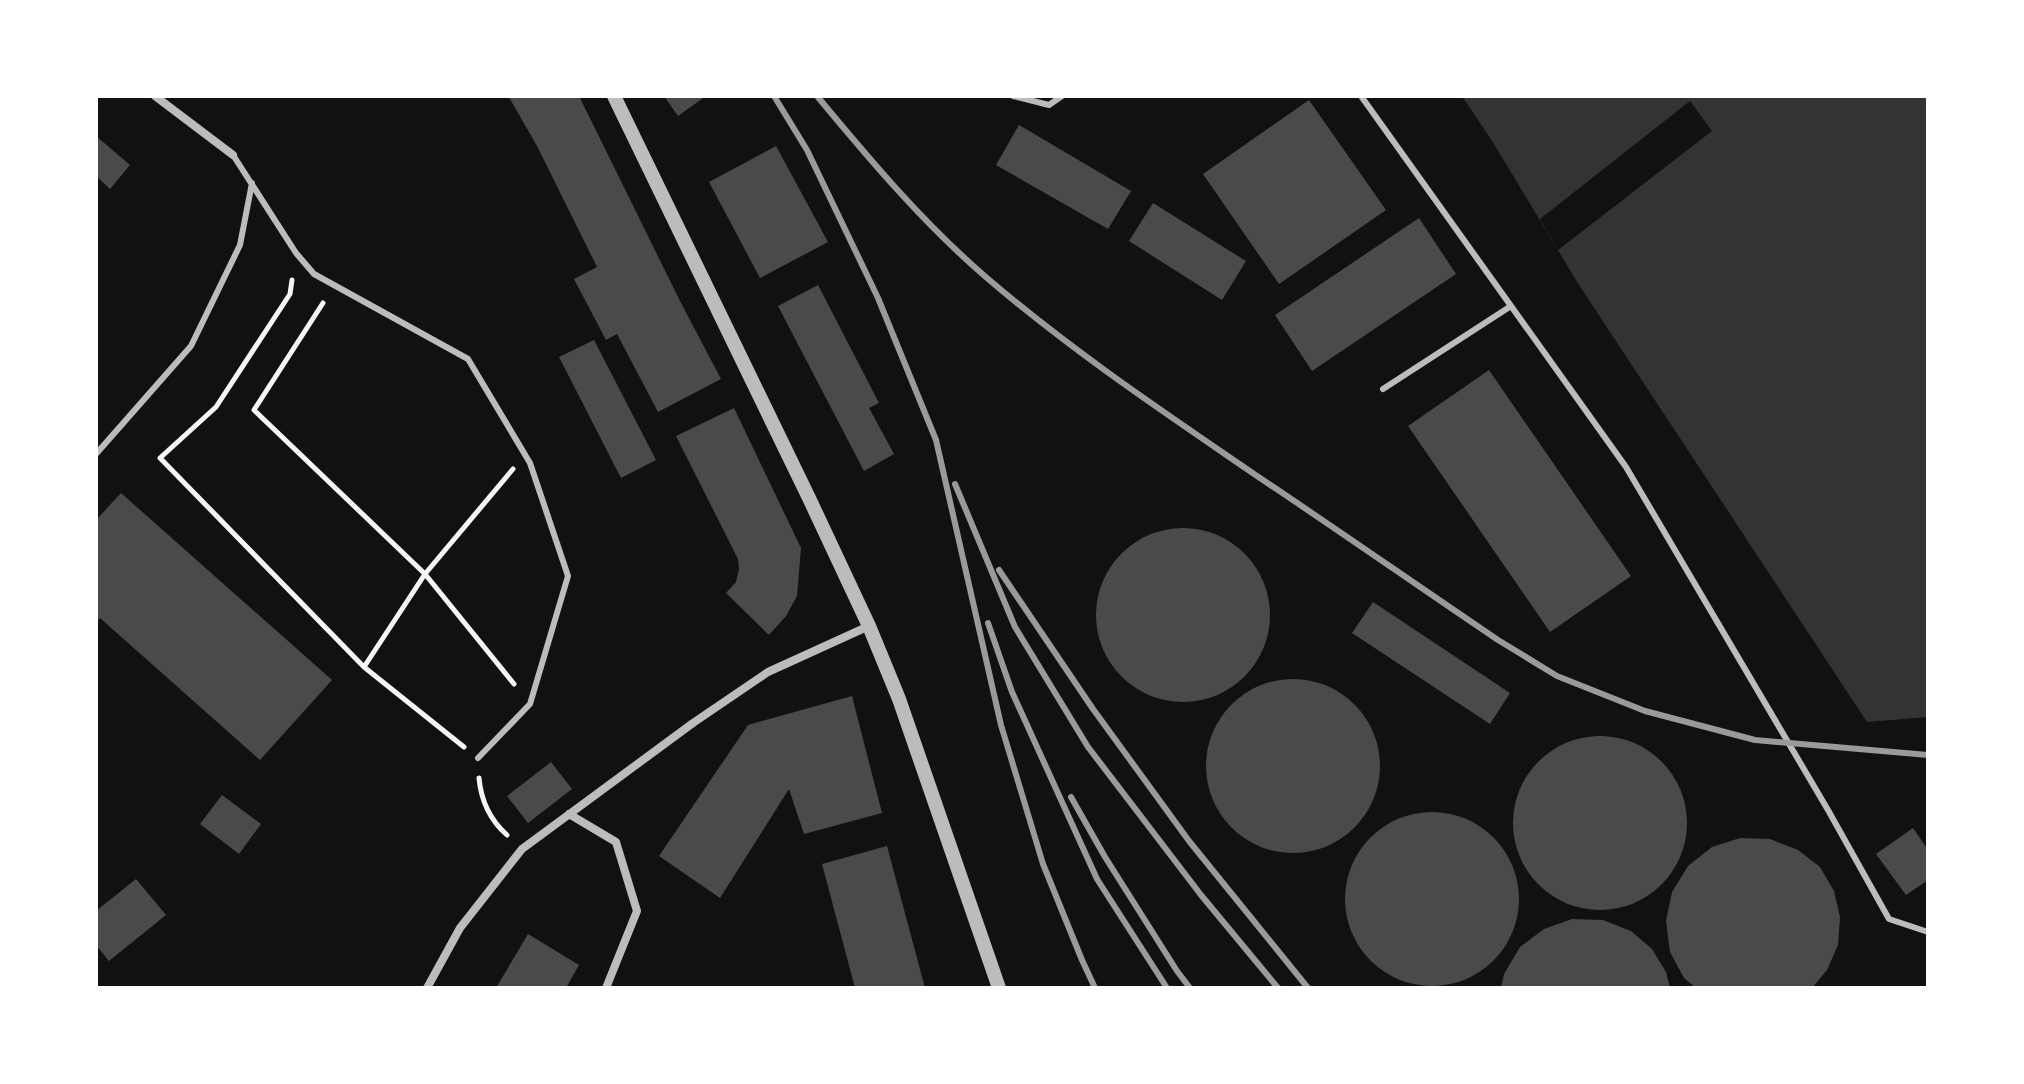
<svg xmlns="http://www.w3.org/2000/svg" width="2024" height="1084" font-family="Arial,sans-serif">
<rect width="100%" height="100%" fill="#111"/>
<path fill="#333" d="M1462,96H1928V717L1867,722L1579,285L1494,144Z"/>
<path fill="#111" d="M1690,101L1712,131L1558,250L1540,219Z"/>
<path fill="#4a4a4a" d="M506,96H579L680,301L721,379L658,412L617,334L606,340L574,279L597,267L537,146L510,99Z
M664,96H706L678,116Z
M1309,100L1386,210L1279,284L1203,174Z
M1019,125L1131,191L1108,229L996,165Z
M96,136L130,165L110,189L96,176Z
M776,146L828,242L760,278L709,182Z
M1153,203L1246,261L1222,300L1129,241Z
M1419,218L1456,274L1312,371L1275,315Z
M818,285L879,403L869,408L894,454L864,471L778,306Z
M594,340L656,460L621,478L559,357Z
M1489,370L1631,576L1550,632L1408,426Z
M734,408L801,548L797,596L786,616L769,635L726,593L736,582L739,569L738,559L676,436Z
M121,493L332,680L260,760L100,618L96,622V520Z
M1096 615a87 87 0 1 1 174 0a87 87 0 1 1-174 0Z
M1373,602L1510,693L1490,724L1352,633Z
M1206 766a87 87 0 1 1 174 0a87 87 0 1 1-174 0Z
M852,696L882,813L804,834L789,789L720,898L659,856L748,725Z
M1513 823a87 87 0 1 1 174 0a87 87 0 1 1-174 0Z
M551,762L572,789L528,823L507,796Z
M222,795L261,824L239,854L200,824Z
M1345 899a87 87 0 1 1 174 0a87 87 0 1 1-174 0Z
M1913,828L1928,850V880L1906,895L1876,854Z
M1740,838L1770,839L1798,850L1820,867L1834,891L1840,917L1838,945L1827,970L1812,988H1696L1684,978L1670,952L1666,921L1672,892L1688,866L1712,847Z
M887,846L925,988H855L822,864Z
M136,879L166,915L109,961L96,945V911Z
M1572,919L1603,920L1631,931L1652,949L1666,972L1670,988H1501L1504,974L1520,947L1544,929Z
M528,934L579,965L566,988H496Z"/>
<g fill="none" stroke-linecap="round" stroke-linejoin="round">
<path stroke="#f5f5f5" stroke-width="5" d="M292,280L290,294L216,407L160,458L364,667L425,574L254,410L323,303
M513,469L425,574L514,684
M364,667L464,747
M479,778C481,800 490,820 507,835"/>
<path stroke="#bcbcbc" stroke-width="6" d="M1013,96L1049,105L1062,96
M1361,96L1626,467L1828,810L1889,919L1928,932
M233,155L296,253L314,274L468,359L530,463L568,576L530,704L478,758
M1383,389L1511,306
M96,454L191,346L240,245L252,183"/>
<path stroke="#bcbcbc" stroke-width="8" d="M155,96L233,155
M569,814L616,842L637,911L606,988
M427,988L460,928L522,849L693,723L768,672L869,626"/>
<path stroke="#bcbcbc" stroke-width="14" d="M614,96L809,498L869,626L899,699L999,988"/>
<path stroke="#9a9a9a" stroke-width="6" d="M774,96L807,150L878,298L936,440L1001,725L1043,864L1082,960L1095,988
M817,96C870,160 924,224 987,278C1072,351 1165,413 1257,476C1338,530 1418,586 1498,640L1557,676L1645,711L1755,740L1928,755
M955,484L1015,627L1088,747L1201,895L1278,988
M999,570L1093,709L1189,841L1308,988
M988,623L1012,692L1097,879L1167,988
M1071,797L1105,857L1177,971L1190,988"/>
</g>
<rect width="2024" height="1084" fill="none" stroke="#ffffff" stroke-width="196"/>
</svg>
